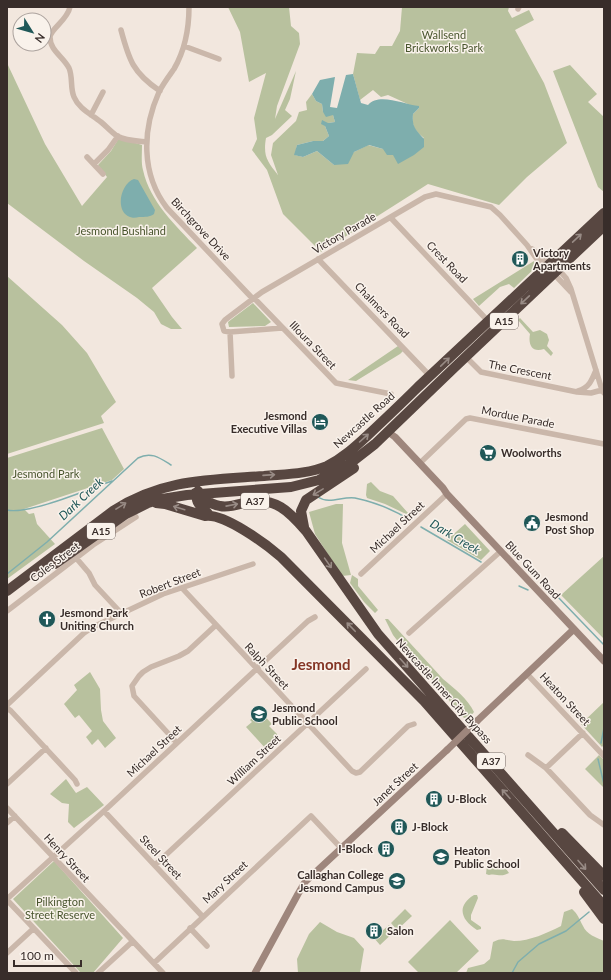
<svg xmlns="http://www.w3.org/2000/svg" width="611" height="980" font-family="Lato,sans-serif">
<rect width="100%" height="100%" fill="#f2e7de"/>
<path fill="#b8c19e" d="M228,7H289L291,26L299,33L300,44L277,106L275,119L296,71L290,99L285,110L292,116L272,135L266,138C263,156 267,161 278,175L271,155L273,143L296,121L299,112L307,110L306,102L312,94L316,101L322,104L323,112L333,115L335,122L328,123L325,126L329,136L323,141H313L297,145L295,155L303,157L317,151L334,165L354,152L368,145L383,149L424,138C414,129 412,128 413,114L419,108L410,105L388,95L381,97L373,90L360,100L353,74L357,53L375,54L380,46H392L400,31L402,7H509L508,11L512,18L529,10L534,20L515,30L544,83L567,143L527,177L499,205L428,184L321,252L283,214L267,170L252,150L257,139L254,118L266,73L249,82L240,32Z
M7,63L45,144L82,206L107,177L98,165L111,151L119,138L142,145C142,153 141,163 143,170C150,202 176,226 197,248L152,288L172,317L182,329H171L161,324L154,312L137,298L84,261L7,203Z
M570,65L597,94L588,102L604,117V192L598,187L553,71Z
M534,261L536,267L514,288L509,284L500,287L479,306L473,299Z
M7,276L62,325L87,353L116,402L101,416L104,423L7,454Z
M253,303L271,322L265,326L229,327L228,322Z
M520,318L533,332L540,330L547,334L549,340L547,346L553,353L551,356L544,349C532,353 528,345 530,334L518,320Z
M398,346L403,351L400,354L356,381L348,380Z
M102,428L124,469L112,480L24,509L29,514L34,513L37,524L55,544L7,579V458Z
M371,482L380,491L393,496L408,513L406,514L385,504L367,498L366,495L367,484Z
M336,504H343L342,543L351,575L342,576L315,534L309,512Z
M465,524L490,551L481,560L447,540Z
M604,556V639L561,595Z
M352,575L358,579V586L378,610L375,613L364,602L350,583Z
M385,619H388L443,679C454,688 468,699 474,712L470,717L464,718L450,702L443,688L431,679L413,661L393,635Z
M90,672L100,689L101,710L103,721L116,738L105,748L98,739L92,745L86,737L92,731L79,715L75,718L64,704L77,690L74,685Z
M604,702V745L602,747L581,724Z
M260,711L272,724L269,726L277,734V741L266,749L246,727L252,722L250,720Z
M599,755L604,760V788L585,769Z
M66,779L76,793L87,787L104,805L74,828L68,822L69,804L62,803L50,794Z
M54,861L123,938L93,973L80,972L13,899Z
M492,862L504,866L509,873C500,878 497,873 489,875L486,874L487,865Z
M474,895H477L478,898L471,915V920L481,927V929L477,930C461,920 456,906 474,895Z
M405,909L412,916L397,930L391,923Z
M572,909C578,914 579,919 583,926C586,934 597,938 604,941V973H466L468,968L484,964L490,959L493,942C503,937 504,940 514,941C530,941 547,933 561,926L564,912Z
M450,920L479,951L456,973H419L408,962Z
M320,922L337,932L354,938L364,949L360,973H298L297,959L309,934Z
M389,925L395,931L380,945L374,938Z"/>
<path fill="#7eaead" d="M353,74L361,103L368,105C379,92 405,105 419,106V108L413,114C412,127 415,129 424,139V147L414,155L398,164L393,155H387L383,149L369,145L354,152L348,164L334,165L317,151L303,157L294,155L297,145L313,141H323L329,136L325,126L321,124L322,120L328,123L335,122L333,115L326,117L323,112L322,104L316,101L312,94L320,80L335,77L330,107L337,108L346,75Z
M134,179L138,180L155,210L154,214C150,217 145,217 139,217C136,218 132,218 130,217C114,211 121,183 134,179Z"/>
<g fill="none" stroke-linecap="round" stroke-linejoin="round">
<path stroke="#7eaead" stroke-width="1.5" d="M318,497C330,505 342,496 355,498C374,502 394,510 410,520
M7,510C29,515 89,489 112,481
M421,527L481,562
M7,574L47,542L138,458C151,451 160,458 171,465
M519,586L528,590
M555,594L604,645
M601,743L604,728
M598,759L604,784
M512,973L518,962L539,944L566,931L589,912"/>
<path stroke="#cab7aa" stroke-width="5.5" d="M70,7C67,21 51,28 50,37C50,51 63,56 69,68C73,77 70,88 74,97C79,109 91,114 101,122C106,126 111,132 117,136C126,141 137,141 147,142
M189,7C189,29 185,50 174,69C169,76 163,84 159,92C142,130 141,174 167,208L253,299
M518,9L519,7
M121,30C129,60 133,73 160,91
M184,46L219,59
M91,115L103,92
M87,157L103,174
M94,164L108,150L118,136
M391,218L488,321
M532,249L550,263
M318,259L430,376
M558,269L566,278L571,289L602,390L604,393
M554,274L571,292
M254,298L336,383L391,394
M230,332L282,328
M466,357L481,372L577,392L591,393L602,390
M232,376L230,332L224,331L222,324L225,320L262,292L413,204L425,197L436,194L491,207L500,215L527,245L536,258L546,267
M578,391C589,388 592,380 596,370
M420,463L466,419L470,418L604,444
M77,559L89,573L95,585L122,614
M361,574L447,494
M182,588L352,771L356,773L360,772L408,726L414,724
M7,611L93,545L136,517
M409,633L501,551
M527,674L604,756
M7,705L84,633L93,627L163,594L253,564
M7,708L11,711L75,780L77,784
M177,743L134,696L132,686L139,676L143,672L151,667L179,656L188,651L216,625
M528,755L546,768L590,815L604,825
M546,768L583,733
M7,784L46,748
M7,808L163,973
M104,811L203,917
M7,823L15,816
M155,865L366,669
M7,899L104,811L308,621L315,617
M7,900L76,973
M190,928L207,946
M7,953L33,929
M154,963L311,816L341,848
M98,973L132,942"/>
<path stroke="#9e867c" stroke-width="7" d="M388,432L395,437L443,488L447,494L604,661
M477,721L574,629
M255,973L298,894L305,882L447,750"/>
<path stroke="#584741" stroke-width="10" d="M198,491C193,505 204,507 209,515
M195,493C204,498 210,505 220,506C230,508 239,504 248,502C275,497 289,511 306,531L378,634L604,890
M156,503L165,504L205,516C224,513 266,544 281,557L424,701L604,906
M304,527L301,511L306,500L354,468
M55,564L126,514L148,503L162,499L187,495L291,487L319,480L348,465L375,444L454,368L604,226
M7,591L113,511C162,479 209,480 264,476C285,474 308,474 327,466C343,458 355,447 368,435C385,419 402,403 418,387C480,329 542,271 604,213
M562,833L604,876
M584,892L604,919"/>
<path stroke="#9e867c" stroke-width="7" d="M447,750L477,721"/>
</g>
<defs><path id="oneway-shaft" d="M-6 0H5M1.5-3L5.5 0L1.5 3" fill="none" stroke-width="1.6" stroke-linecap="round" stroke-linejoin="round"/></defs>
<g stroke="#988b85">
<use href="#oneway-shaft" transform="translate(577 238) rotate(-43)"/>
<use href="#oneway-shaft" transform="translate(525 300) rotate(137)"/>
<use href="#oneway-shaft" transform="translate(445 362) rotate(-44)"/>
<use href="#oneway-shaft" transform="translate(364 438) rotate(-42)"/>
<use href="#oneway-shaft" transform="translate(269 475) rotate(-4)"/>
<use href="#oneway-shaft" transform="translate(318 492) rotate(149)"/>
<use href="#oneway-shaft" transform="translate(232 505) rotate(-11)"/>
<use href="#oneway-shaft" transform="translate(121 506) rotate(-32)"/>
<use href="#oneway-shaft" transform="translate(179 508) rotate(-163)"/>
<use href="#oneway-shaft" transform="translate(328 563) rotate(55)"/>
<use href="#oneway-shaft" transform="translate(351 627) rotate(-134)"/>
<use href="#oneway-shaft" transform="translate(404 663) rotate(48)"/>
<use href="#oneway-shaft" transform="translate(506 794) rotate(-132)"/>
<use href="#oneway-shaft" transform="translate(582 865) rotate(49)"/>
</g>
<defs>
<g id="building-disc" transform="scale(0.9)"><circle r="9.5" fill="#205858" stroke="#f9f2eb"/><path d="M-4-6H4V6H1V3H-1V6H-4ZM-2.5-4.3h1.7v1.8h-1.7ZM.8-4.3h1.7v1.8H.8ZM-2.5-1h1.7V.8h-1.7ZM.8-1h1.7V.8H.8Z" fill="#fff"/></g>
<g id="hotel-disc" transform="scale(0.9)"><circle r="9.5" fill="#205858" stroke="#f9f2eb"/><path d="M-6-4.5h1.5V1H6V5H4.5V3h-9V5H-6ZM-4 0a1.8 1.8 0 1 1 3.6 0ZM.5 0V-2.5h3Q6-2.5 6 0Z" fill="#fff"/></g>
<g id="supermarket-disc" transform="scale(0.9)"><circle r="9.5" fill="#205858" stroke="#f9f2eb"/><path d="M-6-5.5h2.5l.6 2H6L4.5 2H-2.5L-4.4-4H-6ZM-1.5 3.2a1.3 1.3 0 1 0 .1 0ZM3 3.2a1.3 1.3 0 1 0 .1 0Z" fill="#fff"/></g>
<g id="civic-disc" transform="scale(0.9)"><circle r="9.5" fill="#205858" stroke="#f9f2eb"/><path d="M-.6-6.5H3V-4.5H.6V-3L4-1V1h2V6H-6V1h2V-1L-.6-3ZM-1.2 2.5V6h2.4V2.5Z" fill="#fff"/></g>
<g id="church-disc" transform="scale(0.9)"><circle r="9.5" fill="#205858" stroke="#f9f2eb"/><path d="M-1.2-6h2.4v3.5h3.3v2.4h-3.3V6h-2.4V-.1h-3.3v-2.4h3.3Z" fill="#fff"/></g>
<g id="school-disc" transform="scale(0.9)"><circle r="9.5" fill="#205858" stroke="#f9f2eb"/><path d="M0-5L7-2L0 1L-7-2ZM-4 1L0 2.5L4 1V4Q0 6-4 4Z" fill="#fff"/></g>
</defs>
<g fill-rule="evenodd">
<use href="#building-disc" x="520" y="259"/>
<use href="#hotel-disc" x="320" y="422"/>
<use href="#supermarket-disc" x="488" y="453"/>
<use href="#civic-disc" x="532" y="523"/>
<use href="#church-disc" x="47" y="619"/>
<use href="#school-disc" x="259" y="714"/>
<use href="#building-disc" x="434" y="799"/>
<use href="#building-disc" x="399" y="827"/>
<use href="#building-disc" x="386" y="849"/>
<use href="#school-disc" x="441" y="857"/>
<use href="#school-disc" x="397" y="881"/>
<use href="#building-disc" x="374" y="931"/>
</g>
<g text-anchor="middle" stroke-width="3" stroke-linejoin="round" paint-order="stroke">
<g fill="#f9f2eb" stroke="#726864" stroke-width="1">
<rect x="490" y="313" width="28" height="16" rx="3"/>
<rect x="241" y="493" width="28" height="16" rx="3"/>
<rect x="87" y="523" width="28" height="16" rx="3"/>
<rect x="477" y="753" width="28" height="16" rx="3"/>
</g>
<g font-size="10" font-weight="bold" fill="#382d2a">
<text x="504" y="325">A15</text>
<text x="255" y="505">A37</text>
<text x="101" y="535">A15</text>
<text x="491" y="765">A37</text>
</g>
<g font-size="11" fill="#49552e" stroke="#f9f2eb">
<text x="444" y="39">Wallsend<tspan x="444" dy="13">Brickworks Park</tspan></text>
<text x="121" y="235">Jesmond Bushland</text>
<text x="46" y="478">Jesmond Park</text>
<text x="60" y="906">Pilkington<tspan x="60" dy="13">Street Reserve</tspan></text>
</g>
<g font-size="11" fill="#382d2a" stroke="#f9f2eb">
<text transform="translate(201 229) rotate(47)" y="4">Birchgrove Drive</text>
<text transform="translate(344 233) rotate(-30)" y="4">Victory Parade</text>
<text transform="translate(447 262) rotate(46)" y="4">Crest Road</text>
<text transform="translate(382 310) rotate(46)" y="4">Chalmers Road</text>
<text transform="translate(313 345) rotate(46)" y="4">Illoura Street</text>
<text transform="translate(520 370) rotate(11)" y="4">The Crescent</text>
<text transform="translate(518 417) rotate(11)" y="4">Mordue Parade</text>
<text transform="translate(364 420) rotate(-42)" y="4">Newcastle Road</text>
<text transform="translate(397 527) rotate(-43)" y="4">Michael Street</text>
<text transform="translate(55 562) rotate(-37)" y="4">Coles Street</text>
<text transform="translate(533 570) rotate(47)" y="4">Blue Gum Road</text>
<text transform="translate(170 583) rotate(-21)" y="4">Robert Street</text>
<text transform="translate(267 666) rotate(47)" y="4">Ralph Street</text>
<text transform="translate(444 691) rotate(48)" y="4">Newcastle Inner City Bypass</text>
<text transform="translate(565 699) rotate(47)" y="4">Heaton Street</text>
<text transform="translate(154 751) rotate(-43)" y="4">Michael Street</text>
<text transform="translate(254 760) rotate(-43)" y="4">William Street</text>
<text transform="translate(395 784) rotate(-43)" y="4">Janet Street</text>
<text transform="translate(161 857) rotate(47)" y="4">Steel Street</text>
<text transform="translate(67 858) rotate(47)" y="4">Henry Street</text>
<text transform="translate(225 882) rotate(-43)" y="4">Mary Street</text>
</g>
<g font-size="11" font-weight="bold" fill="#382d2a" stroke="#f9f2eb" text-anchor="start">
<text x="533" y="257">Victory<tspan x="533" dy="13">Apartments</tspan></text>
<text x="307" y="420" text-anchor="end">Jesmond<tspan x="307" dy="13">Executive Villas</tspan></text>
<text x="501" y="457">Woolworths</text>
<text x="545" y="521">Jesmond<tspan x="545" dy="13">Post Shop</tspan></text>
<text x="60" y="617">Jesmond Park<tspan x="60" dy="13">Uniting Church</tspan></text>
<text x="272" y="712">Jesmond<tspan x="272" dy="13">Public School</tspan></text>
<text x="447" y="803">U-Block</text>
<text x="412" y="831">J-Block</text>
<text x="373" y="853" text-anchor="end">I-Block</text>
<text x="454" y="855">Heaton<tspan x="454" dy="13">Public School</tspan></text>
<text x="384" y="879" text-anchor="end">Callaghan College<tspan x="384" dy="13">Jesmond Campus</tspan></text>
<text x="387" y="935">Salon</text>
</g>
<g font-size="12" font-style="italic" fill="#205858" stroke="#f9f2eb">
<text transform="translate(81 499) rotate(-43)" y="4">Dark Creek</text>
<text transform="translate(455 537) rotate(31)" y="4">Dark Creek</text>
</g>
<g font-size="15" font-weight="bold" fill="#843525" stroke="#f9f2eb">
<text x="321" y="670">Jesmond</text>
</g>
</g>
<rect width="611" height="980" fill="none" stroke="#382d2a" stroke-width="16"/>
<g transform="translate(32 32) rotate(127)"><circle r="19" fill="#f9f2eb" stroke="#aca39e"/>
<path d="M0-3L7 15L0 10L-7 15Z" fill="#205858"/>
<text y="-6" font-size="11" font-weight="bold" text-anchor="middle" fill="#382d2a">N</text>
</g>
<path d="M14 960v6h67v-6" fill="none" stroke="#382d2a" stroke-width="2"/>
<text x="20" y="960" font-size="12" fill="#382d2a" stroke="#f9f2eb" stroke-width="3" paint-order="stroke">100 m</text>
</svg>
